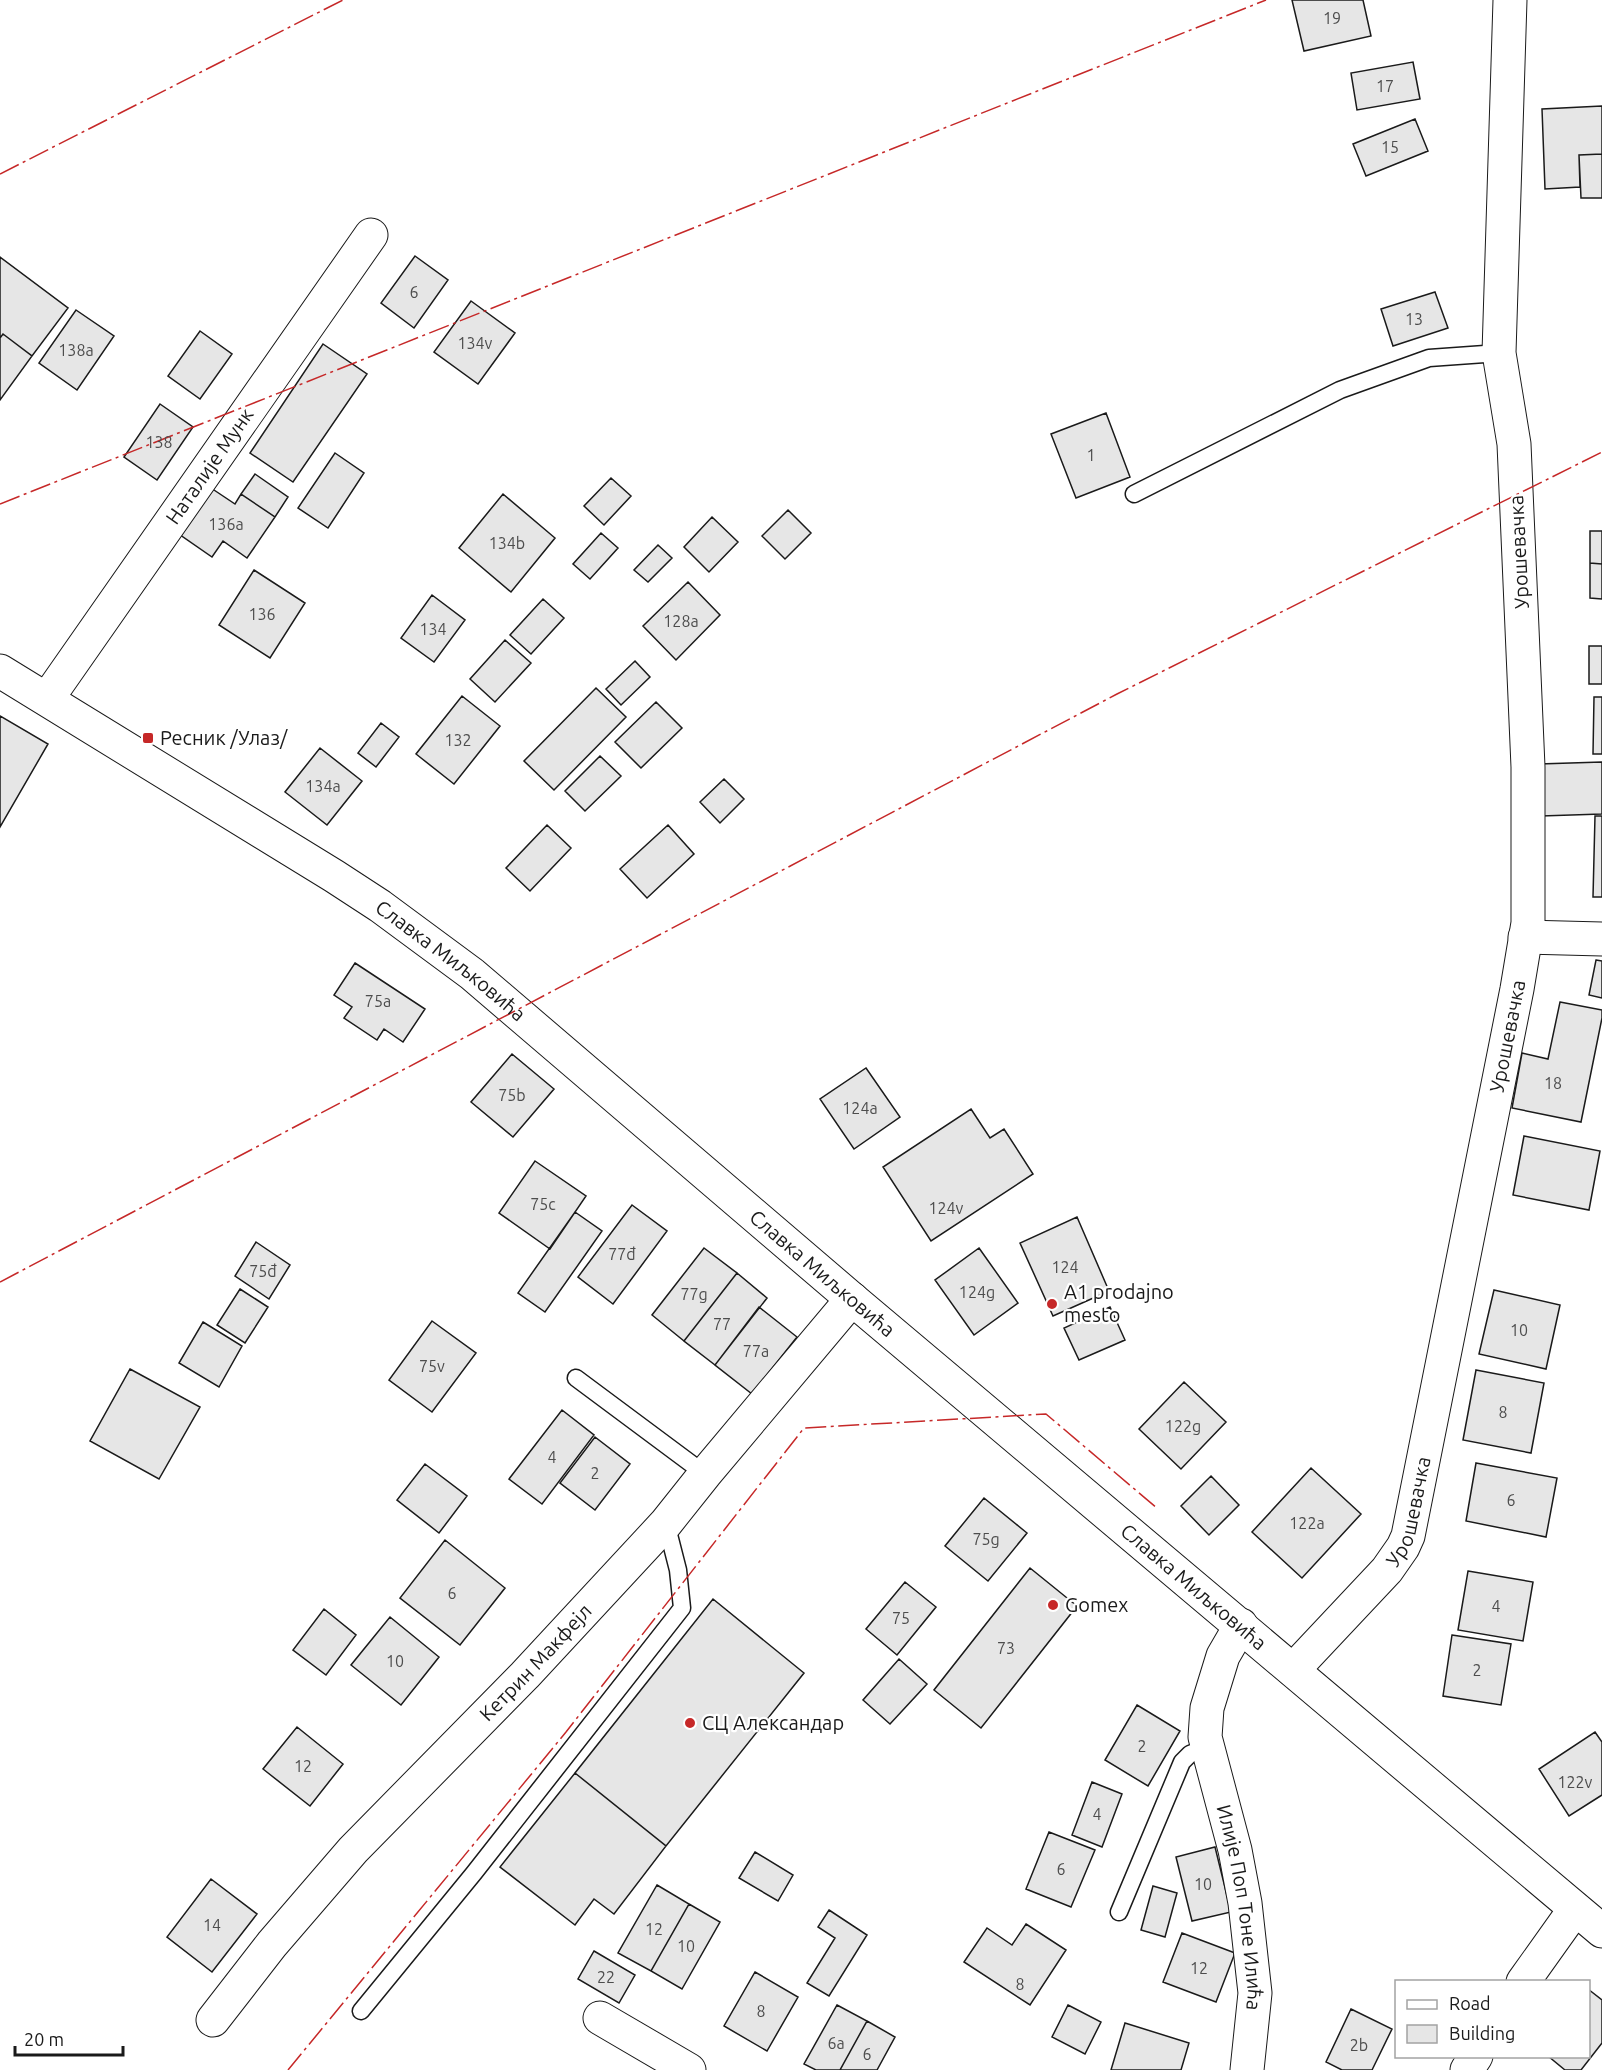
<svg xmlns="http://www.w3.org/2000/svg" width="1602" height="2070" font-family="Ubuntu,sans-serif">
<rect width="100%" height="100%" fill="#fff"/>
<path fill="#e6e6e6" stroke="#1a1a1a" stroke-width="1.5" d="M1292,0H1363L1371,36L1304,51Z
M1413,62L1420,99L1357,110L1351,73Z
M1602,106V154L1579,155L1580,187L1545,189L1542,109Z
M1415,119L1428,151L1366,176L1353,144Z
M1602,154V198H1581L1579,155Z
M415,256L448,280L414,328L381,303Z
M0,257L68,308L32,356L3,334L0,338Z
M1435,292L1448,328L1393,346L1381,309Z
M471,301L515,333L478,384L434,352Z
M76,310L114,336L77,390L39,363Z
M200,331L232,354L200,399L168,376Z
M3,334L32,356L0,400V338Z
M323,344L367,374L293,482L250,453Z
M160,404L193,427L157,480L124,457Z
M1106,413L1130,477L1076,498L1051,434Z
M335,453L364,473L328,528L298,508Z
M255,474L288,497L275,517L241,494Z
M611,478L631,496L604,525L584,506Z
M208,486L235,504L241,494L275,517L247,558L223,541L212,557L176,532Z
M503,494L555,538L511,592L459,548Z
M788,510L811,533L785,559L762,536Z
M712,517L738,542L709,572L684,547Z
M1590,531H1602V564L1590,563Z
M601,533L618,548L590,579L573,564Z
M658,545L672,558L648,582L634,570Z
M1590,563L1602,564V599L1590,598Z
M254,570L305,603L270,658L219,625Z
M688,582L720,615L676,660L643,626Z
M432,595L465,620L434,662L401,638Z
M543,599L564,618L531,654L510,635Z
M505,640L531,663L495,702L470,679Z
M1589,646H1602V684H1589Z
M635,661L650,677L621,705L606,689Z
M596,688L626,717L554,790L524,761Z
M462,696L500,726L454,784L416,754Z
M1594,697H1602V754H1593Z
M656,702L682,728L641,768L615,742Z
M0,716L48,744L0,827Z
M381,723L399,737L376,767L358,753Z
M320,748L362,781L327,825L285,792Z
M600,756L621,776L585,811L565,791Z
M1602,762V814L1541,816L1539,764Z
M724,779L744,799L720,823L700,802Z
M1595,816H1602V897H1593Z
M547,825L571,848L530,891L506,868Z
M668,825L694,854L647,898L620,869Z
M1596,960L1602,961V998L1589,995Z
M355,963L425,1009L403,1042L384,1029L377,1040L344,1018L352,1007L334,995Z
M1560,1002L1602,1010V1018L1581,1122L1512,1108L1522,1053L1548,1059Z
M512,1054L554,1089L513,1137L471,1102Z
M866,1068L900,1117L854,1149L820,1099Z
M971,1109L990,1138L1004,1129L1033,1174L931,1241L883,1167Z
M1524,1136L1600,1151L1589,1210L1513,1195Z
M535,1161L586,1196L550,1249L499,1213Z
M632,1205L667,1231L613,1304L578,1277Z
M575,1212L602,1231L545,1312L518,1293Z
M1077,1217L1109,1291L1053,1316L1020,1243Z
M256,1242L290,1265L269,1299L235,1276Z
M704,1248L737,1273L684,1341L652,1315Z
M979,1248L1018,1303L974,1335L935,1280Z
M737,1273L767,1298L715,1365L684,1341Z
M240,1289L268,1307L245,1343L217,1325Z
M1494,1290L1560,1305L1546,1369L1479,1354Z
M759,1307L797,1337L752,1394L715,1365Z
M1110,1307L1125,1340L1079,1360L1064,1328Z
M432,1321L476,1353L432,1412L389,1380Z
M203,1322L242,1346L219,1387L179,1363Z
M130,1369L200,1407L159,1479L90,1441Z
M1476,1370L1544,1383L1531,1453L1463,1440Z
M1184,1382L1226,1422L1181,1469L1139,1429Z
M562,1410L594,1435L542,1504L509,1479Z
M595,1437L630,1464L595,1510L560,1483Z
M1476,1463L1557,1478L1546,1537L1466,1521Z
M425,1464L467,1496L439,1533L397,1500Z
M1311,1468L1361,1514L1302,1578L1252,1532Z
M1211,1476L1239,1505L1209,1535L1181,1506Z
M984,1498L1027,1533L988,1581L945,1546Z
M445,1540L505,1588L460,1645L400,1598Z
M1030,1568L1077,1606L981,1728L934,1690Z
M1468,1571L1533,1582L1523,1641L1458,1630Z
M905,1582L936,1607L897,1655L866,1629Z
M713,1599L804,1673L666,1846L575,1773Z
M324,1609L356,1635L326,1675L293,1650Z
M390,1617L439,1657L401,1705L351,1665Z
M1452,1635L1511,1644L1501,1705L1443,1696Z
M899,1659L927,1684L890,1724L863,1700Z
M1137,1705L1180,1731L1148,1786L1105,1760Z
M297,1727L343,1764L310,1806L263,1769Z
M1595,1732L1602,1742V1795L1569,1816L1539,1769Z
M575,1773L666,1846L614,1914L594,1899L575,1925L500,1867Z
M1092,1782L1122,1794L1102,1847L1072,1835Z
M1049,1832L1095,1850L1071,1907L1026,1889Z
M1215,1847L1231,1912L1192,1921L1176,1857Z
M755,1852L793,1875L778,1901L739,1878Z
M211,1879L257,1914L212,1972L167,1937Z
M657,1885L689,1904L651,1971L618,1953Z
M1153,1886L1177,1893L1165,1937L1141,1930Z
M689,1904L720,1922L682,1989L651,1971Z
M829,1910L867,1935L829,1996L807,1983L835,1938L818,1927Z
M1026,1924L1066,1950L1030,2005L964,1962L987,1928L1012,1945Z
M1182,1933L1235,1953L1216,2002L1163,1982Z
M594,1951L635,1975L619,2003L578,1979Z
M755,1972L798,1997L767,2051L724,2026Z
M1588,1989L1602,2000V2043L1581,2070H1565L1548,2056H1588Z
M837,2005L867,2021L840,2070H816L804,2064Z
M1068,2005L1101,2022L1085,2054L1052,2037Z
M1351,2009L1392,2029L1372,2070H1342L1326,2062Z
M867,2021L895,2037L877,2070H840Z
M1125,2023L1189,2043L1181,2070H1111Z"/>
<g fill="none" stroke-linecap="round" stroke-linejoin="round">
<g stroke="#1a1a1a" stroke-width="19">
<path id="service" d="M1134,494L1340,390L1429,358L1499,353
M576,1378L705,1474
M1119,1912L1182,1762L1190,1754L1207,1747
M361,2011L474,1873L682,1608L678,1570L666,1523"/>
</g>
<g stroke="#1a1a1a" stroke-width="35">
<g id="minor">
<path id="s1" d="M47,699L371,235"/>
<path d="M1525,937L1602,939"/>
<path id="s2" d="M1241,1625L1223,1656L1207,1708L1205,1737L1235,1850L1245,1903L1255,1993L1247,2070"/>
<path id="s3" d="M1293,1670L1387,1570L1403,1547L1408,1536L1517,989L1528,923V767L1514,444L1499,353L1510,0"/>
<path d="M1523,1982L1575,1909"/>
<path d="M600,2018L689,2070"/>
<path id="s4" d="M213,2020L272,1944L353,1850L525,1675L666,1523L705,1474L852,1299"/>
<path d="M1467,2070L1476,2056"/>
</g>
</g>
<g stroke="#1a1a1a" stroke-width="35">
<g id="tertiary">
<path id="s5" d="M0,671L334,876L380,906L472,974L852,1299L1602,1931"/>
</g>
</g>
<use href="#service" stroke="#fff" stroke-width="16"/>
<use href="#minor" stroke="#fff" stroke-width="33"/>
<use href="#tertiary" stroke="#fff" stroke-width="33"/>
<path stroke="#c62828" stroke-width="1.5" stroke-dasharray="21 4.5 3 4.5" stroke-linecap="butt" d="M0,174L343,0
M0,504L1266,0
M0,1282L1117,694L1602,452
M288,2070L566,1732L804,1428L1046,1414L1158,1509"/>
</g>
<g fill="#c62828" stroke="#fff" stroke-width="2">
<rect x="142" y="732" width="12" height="12" rx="3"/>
<circle cx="1052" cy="1304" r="6"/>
<circle cx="1053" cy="1605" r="6"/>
<circle cx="690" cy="1723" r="6"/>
</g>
<g text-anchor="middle" stroke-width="4.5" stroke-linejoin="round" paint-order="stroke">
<g font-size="16" fill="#4d4d4d">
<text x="1332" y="24">19</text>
<text x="1385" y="92">17</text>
<text x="1390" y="153">15</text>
<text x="414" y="298">6</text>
<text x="1414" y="325">13</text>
<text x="475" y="349">134v</text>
<text x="76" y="356">138a</text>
<text x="159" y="448">138</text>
<text x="1091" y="461">1</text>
<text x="226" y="530">136a</text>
<text x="507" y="549">134b</text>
<text x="262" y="620">136</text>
<text x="681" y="627">128a</text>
<text x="433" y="635">134</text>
<text x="458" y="746">132</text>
<text x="323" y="792">134a</text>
<text x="378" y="1007">75a</text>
<text x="1553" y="1089">18</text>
<text x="512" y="1101">75b</text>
<text x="860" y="1114">124a</text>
<text x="543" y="1210">75c</text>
<text x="946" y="1214">124v</text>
<text x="622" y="1260">77đ</text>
<text x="1065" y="1273">124</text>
<text x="263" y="1277">75đ</text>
<text x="977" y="1298">124g</text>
<text x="694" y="1300">77g</text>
<text x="722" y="1330">77</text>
<text x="1519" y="1336">10</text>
<text x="756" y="1357">77a</text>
<text x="432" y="1372">75v</text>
<text x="1503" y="1418">8</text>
<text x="1183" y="1432">122g</text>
<text x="552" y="1463">4</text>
<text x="595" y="1479">2</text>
<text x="1511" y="1506">6</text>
<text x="1307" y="1529">122a</text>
<text x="986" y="1545">75g</text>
<text x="452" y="1599">6</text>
<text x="1496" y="1612">4</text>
<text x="901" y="1624">75</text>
<text x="1006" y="1654">73</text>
<text x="395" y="1667">10</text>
<text x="1477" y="1676">2</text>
<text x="1142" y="1752">2</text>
<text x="303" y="1772">12</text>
<text x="1575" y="1788">122v</text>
<text x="1097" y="1820">4</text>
<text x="1061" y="1875">6</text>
<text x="1203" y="1890">10</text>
<text x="212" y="1931">14</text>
<text x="654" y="1935">12</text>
<text x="686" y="1952">10</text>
<text x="1199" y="1974">12</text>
<text x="606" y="1983">22</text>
<text x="1020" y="1990">8</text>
<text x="761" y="2017">8</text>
<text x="836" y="2049">6a</text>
<text x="1359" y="2051">2b</text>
<text x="867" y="2060">6</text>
</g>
<g font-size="20" fill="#1a1a1a" stroke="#fff">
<text dy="7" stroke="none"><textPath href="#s1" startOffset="284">Наталије Мунк</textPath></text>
<text transform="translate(1519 552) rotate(-93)" y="7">Урошевачка</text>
<text dy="7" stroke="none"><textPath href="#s5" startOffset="536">Славка Миљковића</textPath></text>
<text dy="7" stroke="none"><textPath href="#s3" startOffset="687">Урошевачка</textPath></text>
<text dy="7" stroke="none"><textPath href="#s5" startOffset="1022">Славка Миљковића</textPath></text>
<text dy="7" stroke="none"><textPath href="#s3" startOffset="201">Урошевачка</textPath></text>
<text dy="7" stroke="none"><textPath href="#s5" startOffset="1508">Славка Миљковића</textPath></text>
<text dy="7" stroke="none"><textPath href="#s4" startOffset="482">Кетрин Макфејл</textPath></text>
<text dy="7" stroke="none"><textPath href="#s2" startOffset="294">Илије Поп Тоне Илића</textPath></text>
</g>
<g font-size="20" fill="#1a1a1a" stroke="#fff" text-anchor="start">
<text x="160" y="745">Ресник /Улаз/</text>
<text x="1064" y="1299">A1 prodajno<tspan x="1064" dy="23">mesto</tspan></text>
<text x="1065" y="1612">Gomex</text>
<text x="702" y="1730">СЦ Александар</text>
</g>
</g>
<rect x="1395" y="1980" width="195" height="78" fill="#ffffff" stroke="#a3a3a3" stroke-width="1.5"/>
<rect x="1407" y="2000" width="30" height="9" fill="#ffffff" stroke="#a3a3a3" stroke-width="1.5"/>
<text x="1449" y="2010" font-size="18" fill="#1a1a1a">Road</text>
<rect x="1407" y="2025" width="30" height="18" fill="#e6e6e6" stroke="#a3a3a3" stroke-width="1.5"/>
<text x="1449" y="2040" font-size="18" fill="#1a1a1a">Building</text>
<path d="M15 2046v9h108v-9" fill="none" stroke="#1a1a1a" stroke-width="3"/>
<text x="24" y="2046" font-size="18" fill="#1a1a1a" stroke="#ffffff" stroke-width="4.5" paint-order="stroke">20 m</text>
</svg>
